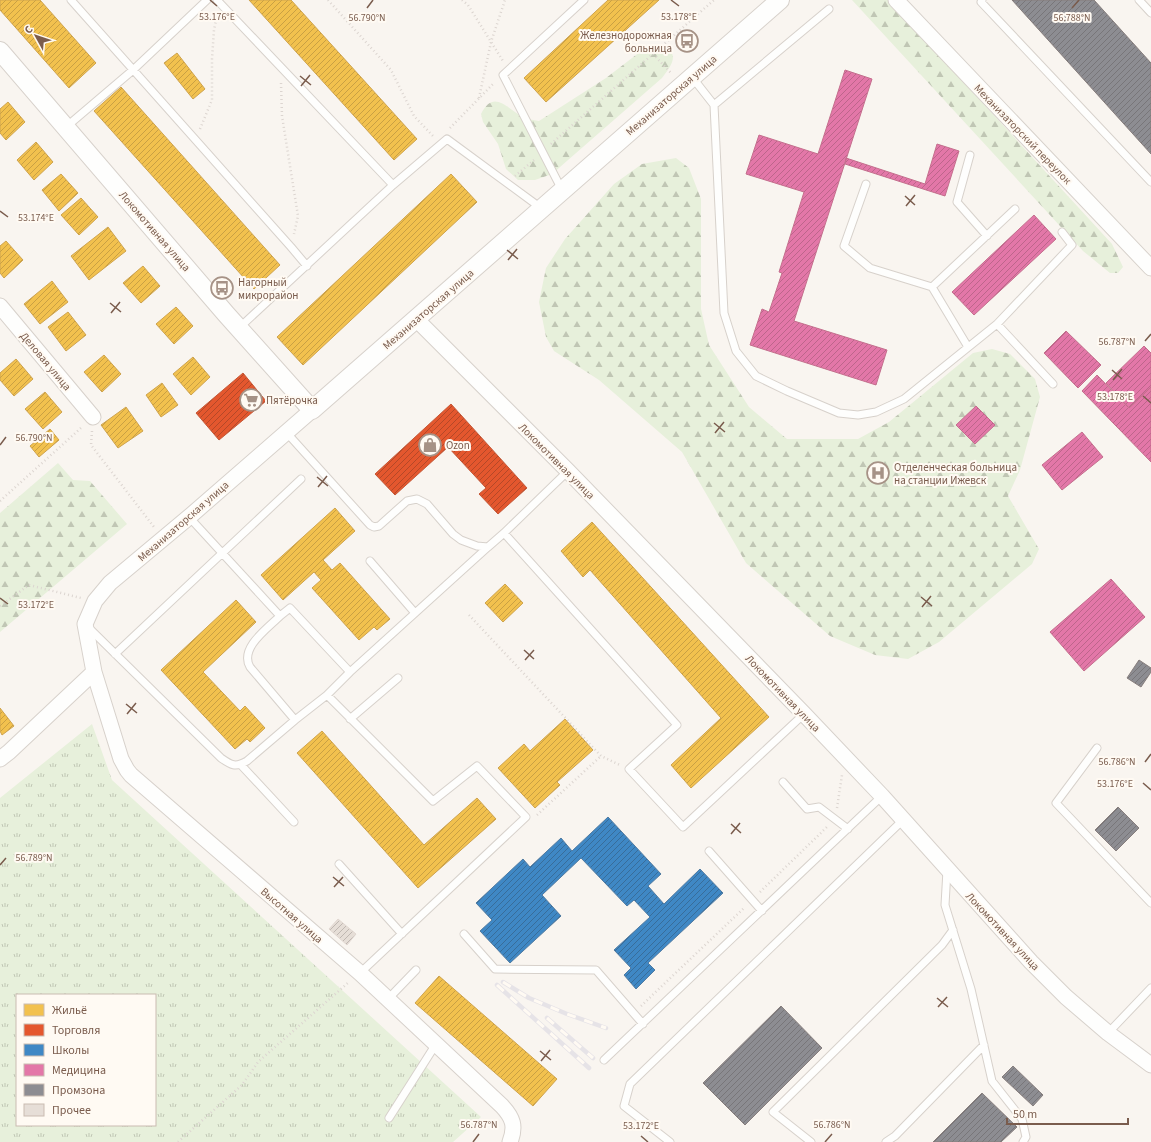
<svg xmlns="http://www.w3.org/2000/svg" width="1151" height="1142" font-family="'Source Sans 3',sans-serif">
<defs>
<pattern id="grass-tufts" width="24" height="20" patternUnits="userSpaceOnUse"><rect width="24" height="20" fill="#e7f0db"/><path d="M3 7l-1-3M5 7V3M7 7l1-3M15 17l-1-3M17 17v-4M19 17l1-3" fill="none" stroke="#c0c6b4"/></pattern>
<pattern id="forest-firs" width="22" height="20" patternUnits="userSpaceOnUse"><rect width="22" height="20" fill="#e7f0db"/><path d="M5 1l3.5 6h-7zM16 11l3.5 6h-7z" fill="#c0c6b4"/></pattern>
<pattern id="homes-hatch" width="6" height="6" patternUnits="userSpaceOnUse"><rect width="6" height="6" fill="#f2c14e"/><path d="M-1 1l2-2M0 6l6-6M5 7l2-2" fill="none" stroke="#c9a043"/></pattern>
<pattern id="shops-hatch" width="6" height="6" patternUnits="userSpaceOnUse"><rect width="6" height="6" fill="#e4572e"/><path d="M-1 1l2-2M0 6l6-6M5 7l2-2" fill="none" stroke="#b44828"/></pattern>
<pattern id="schools-hatch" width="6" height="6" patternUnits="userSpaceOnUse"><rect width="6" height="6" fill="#3f88c5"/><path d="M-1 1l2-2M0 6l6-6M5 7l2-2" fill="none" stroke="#386d9a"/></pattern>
<pattern id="health-hatch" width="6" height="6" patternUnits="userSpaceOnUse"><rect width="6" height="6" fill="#e377a8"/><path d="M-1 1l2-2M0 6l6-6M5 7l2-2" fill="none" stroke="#bd658b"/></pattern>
<pattern id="industry-hatch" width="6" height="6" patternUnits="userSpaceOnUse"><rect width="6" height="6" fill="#8d8d92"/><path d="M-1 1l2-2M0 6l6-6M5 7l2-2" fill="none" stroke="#787679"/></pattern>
<pattern id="building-hatch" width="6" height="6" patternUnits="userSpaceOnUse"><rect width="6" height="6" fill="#e6ded7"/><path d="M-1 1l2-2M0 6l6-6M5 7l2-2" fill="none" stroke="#bfb7b1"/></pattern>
</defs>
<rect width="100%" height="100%" fill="#f9f5f0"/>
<path fill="url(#grass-tufts)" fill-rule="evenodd" d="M92,724L112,780L481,1117L453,1142H0V798ZM17,995H155V1125H17Z"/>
<path fill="url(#forest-firs)" d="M852,0H888L1112,244L1123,267L1118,273H1110L1083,251Z
M661,45C681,53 672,65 662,78L552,174L535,180H518L506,169L498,144L483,122L481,114C493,90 505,106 521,116C526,119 533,120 539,121L606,78L645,48Z
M676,158L689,168L701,199V309L709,345L749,407L787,439H858L889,422L973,353L992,349L1010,354L1035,379L1040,397L1020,470L1008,496L1039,549L1032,564L939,642L908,659L875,655L830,636L746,563L682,452L599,380L554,351L546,337L539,302L546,268L565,239L614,184L642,164Z
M58,463L73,480L90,481L127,524L0,632V513Z"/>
<path fill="url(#homes-hatch)" stroke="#cea34e" d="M0,0H40L96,63L69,88L0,10Z
M249,0H291L417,139L394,160Z
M608,0H659L546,102L524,78Z
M177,53L205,89L193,99L164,63Z
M121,87L280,265L254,289L94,111Z
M8,102L25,122L6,140L0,133V109Z
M36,142L53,162L34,180L17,160Z
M61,174L78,193L59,211L42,190Z
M451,174L477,202L303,365L277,337Z
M81,198L98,217L79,235L61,215Z
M108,227L126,251L89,280L71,256Z
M6,241L23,260L4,278L0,273V246Z
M143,266L160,286L141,303L123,283Z
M52,281L68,302L40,324L24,304Z
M176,307L193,326L174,344L156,324Z
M68,312L86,335L66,351L48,327Z
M104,355L121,374L102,392L84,372Z
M193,357L210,377L191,395L173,374Z
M16,359L33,379L14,396L0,380V373Z
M162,383L178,405L161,417L146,395Z
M45,392L62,412L43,429L25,409Z
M126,407L143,431L118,448L101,425Z
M50,429L59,440L39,457L30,446Z
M335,508L355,531L323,560L332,570L340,563L390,619L377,630L374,627L359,640L312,588L321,580L314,572L283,600L261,575Z
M592,522L769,717L691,788L671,765L721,718L590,570L583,577L561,551Z
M505,584L523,603L503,622L485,603Z
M236,600L256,622L203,672L240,711L245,706L265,728L250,742L247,739L235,749L161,670Z
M0,708L14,726L2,735L0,731Z
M565,719L593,750L557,782L560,785L535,808L498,768L524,744L530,751Z
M322,731L424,845L477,798L496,819L418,888L297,753Z
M439,976L557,1079L533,1106L415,1003Z"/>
<path fill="url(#shops-hatch)" stroke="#c45837" d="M243,373L266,401L219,440L196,413Z
M451,404L527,488L498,514L479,494L486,488L448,447L395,495L375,474Z"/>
<path fill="url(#schools-hatch)" stroke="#517ba1" d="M608,817L661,874L648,886L664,904L700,869L723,893L648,963L655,970L636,989L624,975L631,968L614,950L650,917L634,900L627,906L581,858L542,895L561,916L510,963L480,931L492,920L476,903L523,859L530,867L561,838L572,851Z"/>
<path fill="url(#health-hatch)" stroke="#c46f8d" d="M845,70L872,79L794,321L887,350L876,385L750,345L762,309L769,312L782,273L779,272L804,192L746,174L759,135L818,154Z
M937,144L959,151L945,196L845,164L846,158L925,184Z
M1034,215L1056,239L974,315L952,292Z
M1066,331L1101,365L1078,388L1044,353Z
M1144,346L1151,353V387L1129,408L1106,383Z
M1097,375L1129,408L1151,387V462L1082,391Z
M976,406L995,425L975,444L956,425Z
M1082,432L1103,457L1062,490L1042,465Z
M1111,579L1145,617L1084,671L1050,632Z"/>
<path fill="url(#industry-hatch)" stroke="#877e7d" d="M1012,0H1094L1151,63V154Z
M1139,660L1151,668V672L1141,687L1127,678Z
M1118,807L1139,828L1116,851L1095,830Z
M781,1006L822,1048L745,1125L703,1083Z
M1013,1066L1043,1095L1033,1106L1002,1077Z
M982,1093L1017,1127L1001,1142H933Z"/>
<path fill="url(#building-hatch)" stroke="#e2d8d2" d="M338,919L356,934L347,945L329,929Z"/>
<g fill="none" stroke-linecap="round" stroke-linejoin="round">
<g stroke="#d7d1cb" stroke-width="9">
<path id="service" d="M71,0L291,247L307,266
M217,0L393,185L239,328
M982,0L981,2L1151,182
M1139,0L1151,13
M692,77L714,105L724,313L736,351L756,376L787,391L839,413L858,415L876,412L904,399L997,324L1053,384
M714,105L829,9
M66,127L133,70L207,0
M970,155L957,202L987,236
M866,184L844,246L870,268L932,287
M393,185L447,139L541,208
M562,190L503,75L584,0
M997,324L1072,245L1062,232
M968,347L932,287L1015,209
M286,432L370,525L374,527L379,526L407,501L417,499L427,504L453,534L461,540L477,546L488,547L504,533L568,471
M189,517L280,616C268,628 239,648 250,667L295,720
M504,533L677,725L629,769L683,827L804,714
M370,561L415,613
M280,616L290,608L350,672
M89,628L221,758C231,765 235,768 247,761L295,720L327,695L433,801L477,766L526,817L360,973
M115,654L301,479
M327,695L350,672L488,547
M350,719L398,678
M1097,748L1056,803L1151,903
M241,765L294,822
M783,782L807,809L819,807L848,829
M709,851L762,911
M339,864L402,934
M947,870L945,905L971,989L992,1081L1022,1119L1026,1137L1023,1142
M464,934L495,969L596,970L643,1024
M388,999L416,970
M1108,1033L1151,988
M604,1060L882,796
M389,1118L436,1044
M670,1142L624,1106L630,1084L903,820
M811,1142L773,1112L942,945L953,930
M886,1142L895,1136L984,1045"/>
</g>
<g stroke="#d7d1cb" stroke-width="17">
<path id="minor" d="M896,0L1151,268
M0,306L93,417
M416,319L568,471L804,714L882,796L1031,962L1066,997L1108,1033L1151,1065
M312,410L189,517L110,583L95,601L85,624L94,672L121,759L127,770L131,775L360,973L502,1106C513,1118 516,1126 510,1142
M0,759L9,752L94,672"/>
</g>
<g stroke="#d7d1cb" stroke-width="20">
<path id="tertiary" d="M0,51L226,314L312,410L780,0"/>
</g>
<path stroke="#dcd5d0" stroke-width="2.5" stroke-dasharray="1 3" stroke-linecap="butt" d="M328,0L391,70L414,116L433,136
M462,0L468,5L503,61
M653,54L672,74
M281,83L282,116L298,216L294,234
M479,98L491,42L505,0
M450,128L494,83
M200,129L212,100V59L214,30L217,16
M551,144L714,0
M515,176L534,160
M92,431L91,445L154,527
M0,501L82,427
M0,606L29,585L81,598
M469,615L601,756L620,765
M837,808L842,775
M537,815L601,756
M760,892L828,826
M641,1006L745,907
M178,1142L242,1085L258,1062L349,982"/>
<use href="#service" stroke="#fefefd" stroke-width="7"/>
<use href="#minor" stroke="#fefefd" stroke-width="15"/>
<use href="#tertiary" stroke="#fefefd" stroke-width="18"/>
<g stroke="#e6e3e7" stroke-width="4.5">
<path id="rail" d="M503,982L529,998L567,1014L606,1028
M497,985L589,1068
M547,1018L593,1058"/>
</g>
<use href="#rail" stroke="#fffaf3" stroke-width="3" stroke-dasharray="9" stroke-linecap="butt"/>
</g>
<path fill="none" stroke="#7a5c4d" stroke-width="1.5" d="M210,0L217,6M671,0L679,6M367,8L373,0M1072,8L1079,0M300,76L311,85M301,86L310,75M905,196L915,205M906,206L915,195M0,211L8,217M507,250L518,259M508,260L517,249M110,303L121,312M111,313L120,302M1145,341L1151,334M1112,370L1122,379M1113,380L1122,369M1143,396L1151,403M714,423L725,432M715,433L724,422M0,445L6,437M317,477L328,486M318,487L327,476M921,597L932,606M0,598L8,604M922,607L931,596M524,650L534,659M525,660L534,650M126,704L137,713M127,714L136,703M1145,762L1151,754M1143,783L1151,790M731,824L741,833M731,834L740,823M0,865L6,858M333,877L344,886M334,887L343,877M937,998L948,1007M938,1007L947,997M540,1051L551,1060M541,1061L550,1050M641,1136L648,1142M473,1142L479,1134M825,1142L832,1134"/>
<defs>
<g id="bus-ring" transform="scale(1.15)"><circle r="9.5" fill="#fffaf3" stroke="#a69286" stroke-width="1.5"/><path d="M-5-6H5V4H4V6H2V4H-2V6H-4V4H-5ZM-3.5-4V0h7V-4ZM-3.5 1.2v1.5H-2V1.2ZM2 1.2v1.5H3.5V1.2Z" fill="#a69286"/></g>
<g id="supermarket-ring" transform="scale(1.15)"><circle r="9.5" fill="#fffaf3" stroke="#a69286" stroke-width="1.5"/><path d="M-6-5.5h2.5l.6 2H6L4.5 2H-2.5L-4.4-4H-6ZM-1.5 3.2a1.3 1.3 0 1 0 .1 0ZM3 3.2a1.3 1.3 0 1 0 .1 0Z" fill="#a69286"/></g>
<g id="shop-ring" transform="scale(1.15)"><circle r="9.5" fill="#fffaf3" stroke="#a69286" stroke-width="1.5"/><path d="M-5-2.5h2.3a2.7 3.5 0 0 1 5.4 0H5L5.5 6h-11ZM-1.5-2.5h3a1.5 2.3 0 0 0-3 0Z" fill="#a69286"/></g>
<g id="hospital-ring" transform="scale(1.15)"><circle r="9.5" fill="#fffaf3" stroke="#a69286" stroke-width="1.5"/><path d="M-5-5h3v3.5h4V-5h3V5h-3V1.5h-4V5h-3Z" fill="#a69286"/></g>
</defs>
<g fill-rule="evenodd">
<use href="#bus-ring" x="687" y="41"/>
<use href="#bus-ring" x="222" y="288"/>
<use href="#supermarket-ring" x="251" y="400"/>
<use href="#shop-ring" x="430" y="445"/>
<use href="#hospital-ring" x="878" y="473"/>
</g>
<g text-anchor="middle" stroke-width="4" stroke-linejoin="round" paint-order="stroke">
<g font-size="11" fill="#7a5c4d" stroke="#fffaf3" text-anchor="start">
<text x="672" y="39" text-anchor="end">Железнодорожная<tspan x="672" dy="13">больница</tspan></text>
<text x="238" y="286">Нагорный<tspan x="238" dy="13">микрорайон</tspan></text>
<text x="266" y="404">Пятёрочка</text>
<text x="446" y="449">Ozon</text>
<text x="894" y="471">Отделенческая больница<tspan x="894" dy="13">на станции Ижевск</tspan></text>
</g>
<g font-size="11" fill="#7a5c4d" stroke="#fffaf3">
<text transform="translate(671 95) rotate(-41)" y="4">Механизаторская улица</text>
<text transform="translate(1023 134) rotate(46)" y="4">Механизаторский переулок</text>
<text transform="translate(155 231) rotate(49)" y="4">Локомотивная улица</text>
<text transform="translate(428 309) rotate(-41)" y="4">Механизаторская улица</text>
<text transform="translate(46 361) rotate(50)" y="4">Деловая улица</text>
<text transform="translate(557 461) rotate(45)" y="4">Локомотивная улица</text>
<text transform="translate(183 521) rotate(-41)" y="4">Механизаторская улица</text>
<text transform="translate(783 693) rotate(46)" y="4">Локомотивная улица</text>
<text transform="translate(292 915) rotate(41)" y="4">Высотная улица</text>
<text transform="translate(1003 931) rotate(47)" y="4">Локомотивная улица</text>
</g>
</g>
<g font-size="10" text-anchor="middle" fill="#7a5c4d" stroke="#fffaf3" stroke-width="4" stroke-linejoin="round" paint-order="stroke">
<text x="217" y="20">53.176°E</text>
<text x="679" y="20">53.178°E</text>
<text x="367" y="21">56.790°N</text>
<text x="1072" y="21">56.788°N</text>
<text x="36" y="221">53.174°E</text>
<text x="1117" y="345">56.787°N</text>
<text x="1115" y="400">53.178°E</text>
<text x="34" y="441">56.790°N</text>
<text x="36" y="608">53.172°E</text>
<text x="1117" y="765">56.786°N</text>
<text x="1115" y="787">53.176°E</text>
<text x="34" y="861">56.789°N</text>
<text x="479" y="1128">56.787°N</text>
<text x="832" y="1128">56.786°N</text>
<text x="641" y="1129">53.172°E</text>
</g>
<rect x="16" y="994" width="140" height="132" fill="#fffaf3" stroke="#cabbb1"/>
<rect x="24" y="1004" width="20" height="12" fill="#f2c14e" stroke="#cabbb1"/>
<text x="52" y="1014" font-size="12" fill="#7a5c4d">Жильё</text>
<rect x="24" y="1024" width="20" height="12" fill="#e4572e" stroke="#cabbb1"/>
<text x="52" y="1034" font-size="12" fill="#7a5c4d">Торговля</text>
<rect x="24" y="1044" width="20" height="12" fill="#3f88c5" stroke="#cabbb1"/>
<text x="52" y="1054" font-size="12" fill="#7a5c4d">Школы</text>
<rect x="24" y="1064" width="20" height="12" fill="#e377a8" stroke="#cabbb1"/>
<text x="52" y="1074" font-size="12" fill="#7a5c4d">Медицина</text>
<rect x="24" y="1084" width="20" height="12" fill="#8d8d92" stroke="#cabbb1"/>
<text x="52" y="1094" font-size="12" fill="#7a5c4d">Промзона</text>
<rect x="24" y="1104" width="20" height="12" fill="#e6ded7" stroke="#cabbb1"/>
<text x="52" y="1114" font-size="12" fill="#7a5c4d">Прочее</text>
<g transform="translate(36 36) rotate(310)" stroke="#fffaf3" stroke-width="3" paint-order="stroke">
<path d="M0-3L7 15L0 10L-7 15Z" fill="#7a5c4d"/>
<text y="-6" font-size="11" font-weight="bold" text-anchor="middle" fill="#7a5c4d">С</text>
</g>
<path d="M1007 1118v6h121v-6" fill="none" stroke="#7a5c4d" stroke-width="2"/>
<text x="1013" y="1118" font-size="12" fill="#7a5c4d" stroke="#fffaf3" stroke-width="3" paint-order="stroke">50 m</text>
</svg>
